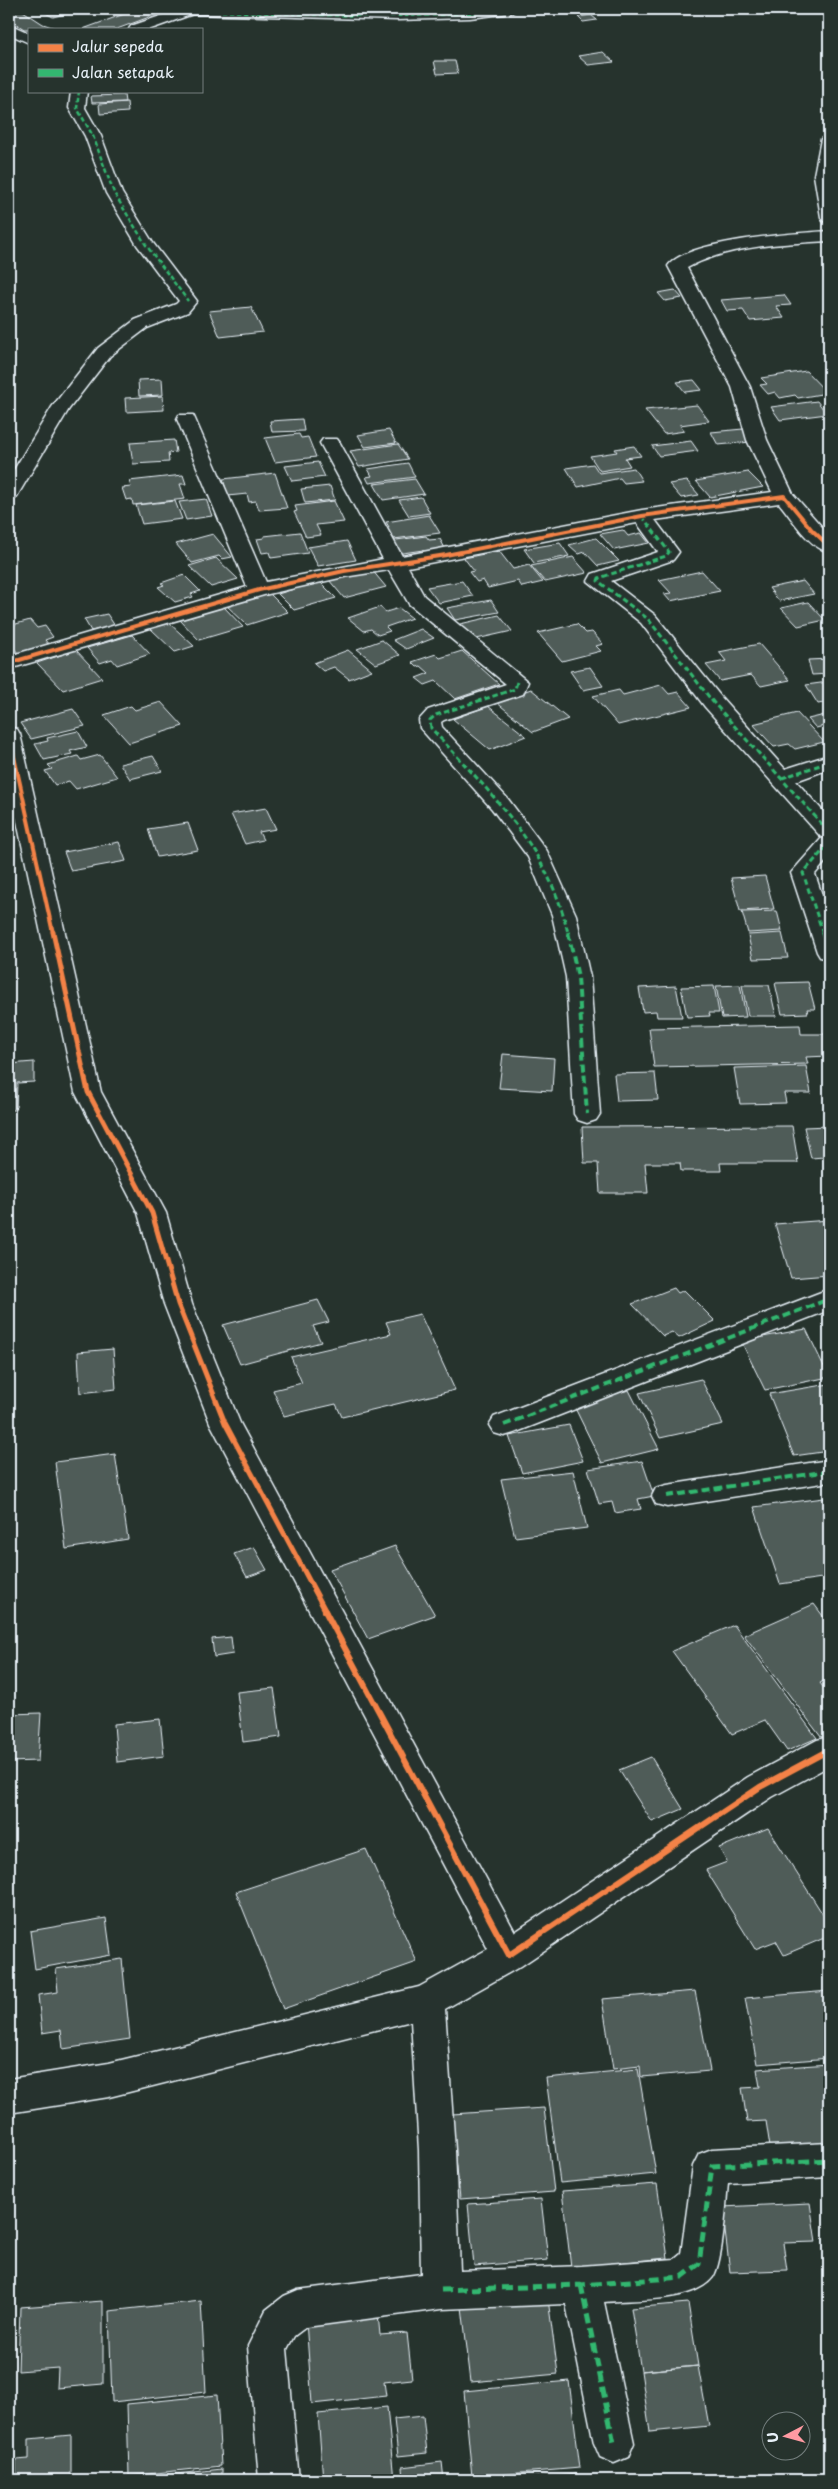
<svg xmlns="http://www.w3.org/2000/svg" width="838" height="2489" font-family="'Playpen Sans',sans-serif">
<rect width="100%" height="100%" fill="#26332d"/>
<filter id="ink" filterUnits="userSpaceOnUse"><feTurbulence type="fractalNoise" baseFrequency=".02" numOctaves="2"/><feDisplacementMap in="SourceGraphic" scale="10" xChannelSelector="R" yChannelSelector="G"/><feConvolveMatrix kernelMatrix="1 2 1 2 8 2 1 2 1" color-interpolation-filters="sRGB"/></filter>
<g filter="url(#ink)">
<path fill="#505c59" stroke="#e8f1f8" d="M9,9H20L43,24L58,29H24L9,19Z
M38,9H85L53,17Z
M138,9H148L160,13L117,29H83Z
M591,15L597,20L583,22L578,17Z
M603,52L614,62L588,65L578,56Z
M434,61H455L458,73L437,74Z
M9,86H15L16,99H9Z
M124,95L125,102L92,103L91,96Z
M127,102L128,112L100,114L99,104Z
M675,290L682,298L665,301L658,293Z
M784,295L791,305L776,306L784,318L750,321L743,310L727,311L721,300Z
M251,307L263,332L220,337L209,311Z
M806,371L827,393L798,398L795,395L780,398L775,392L768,394L760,385L767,384L761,378Z
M162,379L163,395L139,396L138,380Z
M694,380L702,390L685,392L677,382Z
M163,396L164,410L126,412L125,398Z
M817,401L827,414L780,420L771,407Z
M697,405L709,421L680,425L685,431L664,434L645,410Z
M302,419L304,431L272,432L270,421Z
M743,429L751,442L718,445L711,432Z
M389,430L396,443L365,447L358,435Z
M299,434L301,438L308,437L316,457L275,462L265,438Z
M174,440L176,452L168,453L169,462L133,464L130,443Z
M691,441L698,451L659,456L652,446Z
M398,444L408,459L359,467L350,451Z
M634,446L641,456L625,458L630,466L600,471L590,456L617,452L615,449Z
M318,462L325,477L292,481L285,466Z
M408,463L415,477L369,483L366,477L372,476L368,469Z
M593,464L599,473L634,468L642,481L624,483L620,478L578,487L566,468Z
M748,472L763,487L710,497L696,481Z
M275,473L287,508L259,510L256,501L249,502L247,494L228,496L223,479Z
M183,475L186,484H180L185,499L133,505L132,499L126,500L122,488L131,487L129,481Z
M415,479L424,494L383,500L374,484Z
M687,481L699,495L681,498L669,484Z
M330,486L335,500L305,503L301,489Z
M421,497L430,513L409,516L399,500Z
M206,499L212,516L186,520L179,502Z
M175,501L182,519L142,524L136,505Z
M334,501L344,522L316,525L321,535L306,537L294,512L297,511L295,506Z
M429,515L440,533L394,539L391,534L387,535L383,527H389L386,522Z
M623,530L628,536L641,533L649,543L614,550L600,534Z
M300,532L308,553L271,558L269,552L262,553L257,539L264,538V536Z
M213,534L232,557L222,559L219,556L192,563L176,544Z
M426,536L429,540L440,539L446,550L424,554L423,550L396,554L389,541Z
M596,538L619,561L598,566L585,552L579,554L569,545Z
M347,541L356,560L318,566L308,547Z
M560,543L569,556L534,563L524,549Z
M499,551L513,569L529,565L543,582L522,587L518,581L488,588L483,580L477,582L469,572L474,571L464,558Z
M573,557L587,573L545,582L531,566Z
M216,558L238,579L211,587L189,566Z
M372,570L386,587L344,598L329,580Z
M702,571L720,591L670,601L664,594L671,593L659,580Z
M184,575L200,591L191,594L193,597L175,602L158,587L164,585L161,583Z
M319,581L336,598L294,610L278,594Z
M462,581L473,596L439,603L427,587Z
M803,581L814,594L779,601L769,588Z
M267,591L288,612L247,625L225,604Z
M491,600L499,612L455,620L447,608Z
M808,602L825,620L798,626L781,608Z
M224,607L243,627L199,640L180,620Z
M380,607L386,612L399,608L412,618L386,627L390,631L378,635L371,629L364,631L348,618Z
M107,614L115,626L91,631L84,619Z
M499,615L512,631L472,640L460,624Z
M30,620L37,628L45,626L53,637L45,640L49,645L18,653L9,642V626Z
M168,622L194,646L175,652L150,628Z
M577,624L586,633L592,632L603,644L596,646L601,651L562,661L538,633Z
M421,629L434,638L406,649L393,640Z
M132,635L150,654L117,665L112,659L100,663L87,648Z
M382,640L400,655L376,664L357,649Z
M759,644L790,680L761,686L751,675L720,681L706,665L726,661L719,652Z
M76,650L102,678L63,690L37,663Z
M348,650L372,670L349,679L334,667L323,671L314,663Z
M462,651L499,684L455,699L436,681L425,685L416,678L429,673L421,666L417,667L412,662L436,654L440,658Z
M829,659V674L812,675L808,660Z
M590,667L603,686L583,690L570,671Z
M825,678H829V702L818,704L806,685L828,682Z
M661,685L669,694L678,692L691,707L618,725L593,696L619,690L623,695Z
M531,689L568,719L533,732L496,702Z
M161,702L183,726L129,743L104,715L131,706L135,710Z
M488,706L526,736L490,750L453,719Z
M73,709L85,726L31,739L20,723Z
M797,713L824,742L795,749L789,744L774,747L753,724Z
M829,714V733L824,726L816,728L808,719Z
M78,731L87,747L70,751L72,754L44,760L35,744L48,741L47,738Z
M100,755L117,777L76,789L69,781L55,785L45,771L52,769L48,765L78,756L81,760Z
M153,756L162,771L130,779L120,764Z
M266,808L276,829L259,832L263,840L245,844L231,814Z
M188,823L198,850L157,857L148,829Z
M119,842L126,861L71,871L64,852Z
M765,876L774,909L740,911L731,878Z
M777,911L782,931L748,933L742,912Z
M782,933L788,958L753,959L748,935Z
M808,982L815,1009H807L808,1013L782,1014L775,983Z
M740,985L746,1017L722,1018L716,986Z
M742,985H769L776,1016H748Z
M676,986L682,1017H657L656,1011L643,1012L639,988Z
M714,986L719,1013H709L710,1016L687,1017L681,987Z
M800,1025L801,1034H829V1056L806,1057L808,1064L654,1067L649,1028Z
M503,1054L554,1058L552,1091L499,1088Z
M34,1062V1082L17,1083L16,1110H9V1064Z
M806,1066L811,1093H784L786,1103L740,1104L734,1068Z
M655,1073L658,1100L617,1101L614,1074Z
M792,1126L798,1163H720L721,1171H681L680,1163H645L648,1193H600L598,1163H584L582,1127Z
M829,1126V1163H826L824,1157L811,1158L804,1127Z
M829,1220V1275L791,1278L775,1224Z
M674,1288L678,1293L684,1290L715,1321L679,1338L672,1332L663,1336L632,1304Z
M318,1300L329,1322L313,1326L321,1342L240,1364L223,1325Z
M420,1314L455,1390L342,1417L336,1404L284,1416L273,1390L302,1383L291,1357L391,1334L386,1322Z
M806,1329L829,1377L765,1390L741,1341Z
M113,1349L116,1389L80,1393L78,1352Z
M701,1379L723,1424L660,1438L639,1393Z
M829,1384V1451L794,1456L769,1394Z
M629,1390L659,1449L602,1463L573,1404Z
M569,1425L583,1461L522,1473L509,1436Z
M115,1454L128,1539L66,1549L55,1462Z
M642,1461L654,1496L638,1499L641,1509L615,1513L612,1502L599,1504L588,1469Z
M573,1471L587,1528L515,1537L501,1479Z
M824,1498L829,1513V1577L780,1584L754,1507Z
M395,1546L435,1615L368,1639L330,1569Z
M254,1547L267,1570L247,1577L234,1554Z
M814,1604L829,1624V1678L820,1683L829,1695V1733L821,1737L744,1635Z
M734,1625L817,1738L787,1751L765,1720L732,1734L672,1651Z
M231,1637L233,1654L214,1657L212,1639Z
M274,1688L281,1737L243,1742L237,1692Z
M41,1713L38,1761L9,1762V1714Z
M160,1719L164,1756L117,1762L114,1724Z
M651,1757L683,1809L652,1822L619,1770Z
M768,1828L829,1924V1936L784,1955L776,1941L755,1949L706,1870L727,1862L719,1848Z
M366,1849L417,1962L283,2009L236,1892Z
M106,1918L111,1955L35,1969L30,1931Z
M122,1959L130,2039L63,2049L61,2030L42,2033L38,1995L58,1992L56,1969Z
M695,1991L710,2071L641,2077L640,2066L613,2069L602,1999Z
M829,1991V2058L757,2064L745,1998Z
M829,2064V2153L808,2154L770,2147L766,2121L747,2122L742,2088L760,2087L757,2069Z
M638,2069L656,2174L560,2183L546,2078Z
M544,2108L554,2192L460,2199L452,2114Z
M657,2184L668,2258L571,2267L562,2191Z
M541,2199L548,2260L474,2266L468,2204Z
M810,2203L816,2242L783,2243L787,2270L730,2272L722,2207Z
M548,2299L558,2374L471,2382L462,2307Z
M103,2301V2384L57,2388L58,2368L18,2371L20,2307Z
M201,2301L206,2392L112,2402L109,2311Z
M688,2303L698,2366L641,2371L631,2308Z
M378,2314L380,2335L407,2333L412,2379L384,2382L386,2396L312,2404L306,2321Z
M698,2366L709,2426L650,2432L641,2371Z
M569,2381L580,2468L472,2477L464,2391Z
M217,2395L221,2466L129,2476L127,2404Z
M387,2407L394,2480H323L318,2414Z
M423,2416L427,2453L398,2456L394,2419Z
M71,2435V2480H16V2460L29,2459V2439Z
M442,2462L444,2480H403L402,2467Z
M222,2469V2480H148V2477Z
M577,2474L578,2480H515Z"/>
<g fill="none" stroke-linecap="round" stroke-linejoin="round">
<g stroke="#e8f1f8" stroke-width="3">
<path id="street" d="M181,9L397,12L518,9L511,13L470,18L397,20L193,14L151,29H129L131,26Z
M9,24L29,33V43L9,34Z
M71,91H87L85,108L101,136L122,193L153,243L197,301L188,312L147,328L110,356L69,409L16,498L9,500V478L52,407L98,348L135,320L176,304L179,301L137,245L106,193L85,136L69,108Z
M829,134V222L823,221L821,217L814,175L821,139Z
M829,231V241C782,244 729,245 687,268L750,387L767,440L793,494L829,535V552C809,548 792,518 779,503L655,520L679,552L673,560L611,581L655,615L721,697L785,769L829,755V769L796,781L829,818V858L815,874L829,916V959L820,957L817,952L791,873L821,839L825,838L821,837L705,707L641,623L588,581L592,574L658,552L637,523L408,567L424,596L528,682L523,694L444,720L441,722L442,727L508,799L547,851L576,915L590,977L600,1114L596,1120L587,1123L578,1120L574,1114L566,977L552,915L528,857L492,809L420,728L419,720L428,710L506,684L409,604L389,570L344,577L264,595L9,669V656L247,587L177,419L179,415H193L195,419L266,582L383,559L320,443L323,439H337L340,443L402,556L642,510L772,492L747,440L732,387L668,266C686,240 797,233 829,231Z
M9,727L17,729L20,734L101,1092L166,1213L192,1304L240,1423L515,1932L748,1777L817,1740L829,1737V1766L772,1797L521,1966L445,2009L455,2150L460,2271L581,2266L675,2259L681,2254L693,2166L699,2154L712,2149L829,2143V2177L728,2183C726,2203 723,2262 713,2277C693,2303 634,2299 604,2302L634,2443L628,2457L614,2463L600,2457L594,2443L566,2304L441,2309L306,2327L294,2336L287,2349L299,2480H259L248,2346L266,2310L284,2296L298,2290L421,2274L419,2150L411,2021L109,2097L9,2113V2079L109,2063L419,1987L488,1949L210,1423L164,1304L138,1213L75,1092L9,784Z
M829,1289V1310L514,1433L504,1436L494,1433L489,1425L494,1417Z
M829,1460V1482L667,1507L656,1504L652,1496L656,1488L667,1485Z"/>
</g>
<use href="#street" fill="#26332d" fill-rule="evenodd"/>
<path stroke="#33b770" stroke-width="2.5" stroke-dasharray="4.5 2.5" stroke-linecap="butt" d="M194,10C299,13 406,22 511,9
M79,91L77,108L93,136L114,193L146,245L188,301"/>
<path stroke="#33b770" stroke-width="3" stroke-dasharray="5.5 3" stroke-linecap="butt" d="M642,516L669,552L666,556L599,578L598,581L648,619L713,702L829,832
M517,682L515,689L436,715L430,720L431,728C488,791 549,847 568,933
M782,778L829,762
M823,933L803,873L829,844"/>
<path stroke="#33b770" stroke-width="4" stroke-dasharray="8 4" stroke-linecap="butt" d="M568,932L578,977L587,1114
M822,932L829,952
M504,1425L829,1299
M667,1496L829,1471"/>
<path stroke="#33b770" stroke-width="5" stroke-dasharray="10 5" stroke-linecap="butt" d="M581,2285L614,2443
M441,2290L581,2285L682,2277L699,2264L712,2166L829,2160"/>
<g stroke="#26332d" stroke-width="6">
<path id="cycleway-far2" d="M9,663L259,590L344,571L446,555L642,516L784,496L812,530L829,546
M9,734L53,933"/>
</g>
<g stroke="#26332d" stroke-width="8">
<path id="cycleway-far1" d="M53,932L88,1092L152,1213L178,1304L225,1423L326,1612"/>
</g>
<g stroke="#26332d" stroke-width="9">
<path id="cycleway" d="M325,1611L509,1955L760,1787L829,1750"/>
</g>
<use href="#cycleway-far2" stroke="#f48246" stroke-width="4"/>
<use href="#cycleway-far1" stroke="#f48246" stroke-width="5"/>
<use href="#cycleway" stroke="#f48246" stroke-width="6"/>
</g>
</g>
<rect width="838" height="2489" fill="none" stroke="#26332d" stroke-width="30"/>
<rect x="15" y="15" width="808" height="2459" fill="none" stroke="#e8f1f8" stroke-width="2" filter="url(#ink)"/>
<rect x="28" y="28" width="175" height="65" fill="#26332d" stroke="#747f7e"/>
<rect x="38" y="44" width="25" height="8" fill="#f48246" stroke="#747f7e"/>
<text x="72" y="52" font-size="15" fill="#e8f1f8">Jalur sepeda</text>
<rect x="38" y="69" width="25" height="8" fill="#33b770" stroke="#747f7e"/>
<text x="72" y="78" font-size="15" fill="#e8f1f8">Jalan setapak</text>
<g transform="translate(786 2436) rotate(264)"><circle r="24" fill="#26332d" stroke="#747f7e"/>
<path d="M0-4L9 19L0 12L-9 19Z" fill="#ff9aa2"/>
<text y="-8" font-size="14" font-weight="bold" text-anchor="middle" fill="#e8f1f8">U</text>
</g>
</svg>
